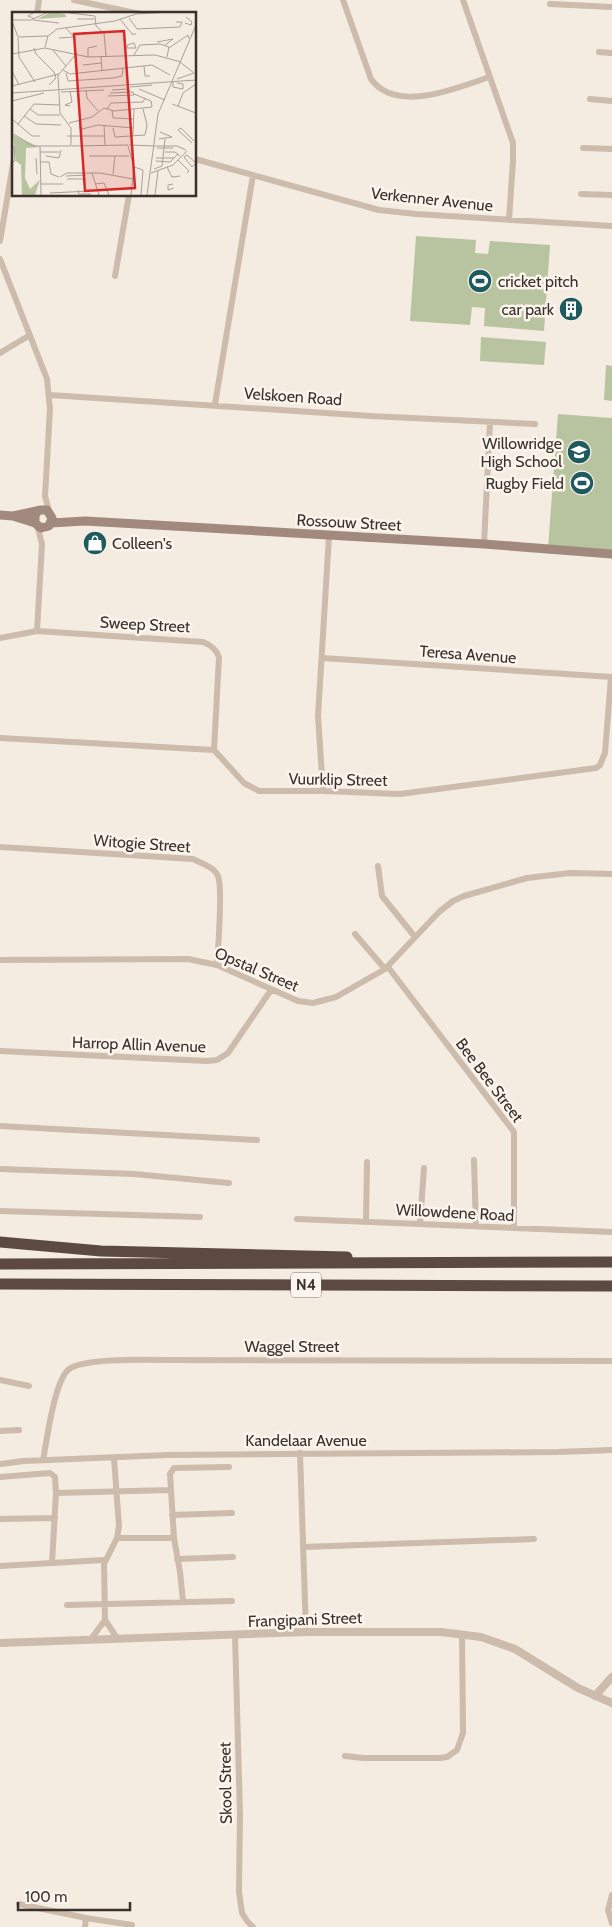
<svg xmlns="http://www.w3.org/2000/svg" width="612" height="1927" font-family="Cabin,sans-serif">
<rect width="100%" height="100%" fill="#f4ebe1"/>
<path fill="#b8c4a0" d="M416,236L476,240L475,253L488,254L490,241L550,245L544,331L484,326L485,308L472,307L470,325L410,321Z
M481,337L546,342L544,365L480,361Z
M606,365L612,366V401L604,400Z
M558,414L612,418V552L548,548Z"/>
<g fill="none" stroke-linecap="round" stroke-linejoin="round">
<path stroke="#cdbbac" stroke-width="6" d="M74,0L140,14
M343,0L371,79C396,114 457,88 489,77
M463,0L513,143V161L509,220
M550,4L612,7
M37,14L39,0
M599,52L612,53
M590,99L612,101
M583,148L612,149
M195,159L379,210L416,214L612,226
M581,194L612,195
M0,241L14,158
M0,259L47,379L50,409L45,496L49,511
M115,276L129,195
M0,353L30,335
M50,395L371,416L535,424
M215,404L253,175
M37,525L42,544L37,631
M484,544L490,422
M0,638L37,631L203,642C211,645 216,649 219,657L214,750
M322,658L612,677
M0,738L214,750L244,783L259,791H323L400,794L596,768L600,765L605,753L611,677
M323,791L318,716L329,536
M0,847L193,859C201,863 214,867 218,876C223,888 218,949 217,965
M378,866L382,896L415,937
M355,934L385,969
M0,960L188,959L217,965L298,1001L313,1003L336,997L385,969L440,911L453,901L464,896L527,878L570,873L612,874
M388,967L514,1132V1228
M0,1051L207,1061L217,1060L228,1053L271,990
M0,1126L257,1140
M474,1160L476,1227
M0,1169L134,1174L229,1183
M0,1211L200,1217
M297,1219L612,1232
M366,1221L367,1162
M420,1223L424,1168
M0,1380L29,1386
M0,1431L19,1430
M300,1453L306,1632
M114,1458L119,1526L117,1538L104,1564L105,1620L117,1638
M43,1460C47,1440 54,1383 68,1370C82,1357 155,1360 176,1360C321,1360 467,1361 612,1361
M0,1464L24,1461L167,1455L558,1452L612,1450
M0,1477L50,1473L55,1477L56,1493L171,1490
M172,1515L232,1513
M0,1519L55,1518
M117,1538H174
M303,1547L534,1539
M177,1559L233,1557
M52,1563L104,1560
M0,1566L52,1563L56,1493
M183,1601L180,1572L174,1538L170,1474L174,1468L229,1467
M67,1605L232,1601
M235,1635L240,1814L239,1892L242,1913L247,1921L253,1927
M91,1639L105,1620
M345,1756L363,1758H439L447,1757L457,1750L463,1733L462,1634
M612,1895L608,1910L612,1923
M19,1904L86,1918
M85,1927L86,1918L132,1925"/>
<path stroke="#cdbbac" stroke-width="8" d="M0,1643L306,1632H441L481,1637L515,1649L578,1688L612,1703
M595,1696L612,1677"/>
<path stroke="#a18a7d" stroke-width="9" d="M0,515L13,516L35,523
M13,516L41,510H47L52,518L49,526L41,528L35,523V515L38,511
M51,523L85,521L484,544L612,554"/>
<path stroke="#5c4a42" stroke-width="11" d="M0,1242L101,1251L347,1257
M0,1264L612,1262
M0,1284L612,1286"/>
</g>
<defs>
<g id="stadium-disc" transform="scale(1.25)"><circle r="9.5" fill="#1f5a5e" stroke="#fbf5ee"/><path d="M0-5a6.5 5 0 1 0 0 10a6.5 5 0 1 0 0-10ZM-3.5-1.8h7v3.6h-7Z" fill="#fff"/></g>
<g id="building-disc" transform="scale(1.25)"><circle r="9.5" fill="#1f5a5e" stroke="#fbf5ee"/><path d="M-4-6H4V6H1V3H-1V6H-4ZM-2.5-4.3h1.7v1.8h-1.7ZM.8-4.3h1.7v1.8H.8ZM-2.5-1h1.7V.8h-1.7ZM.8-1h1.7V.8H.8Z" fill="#fff"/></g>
<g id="school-disc" transform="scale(1.25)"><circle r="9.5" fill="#1f5a5e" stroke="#fbf5ee"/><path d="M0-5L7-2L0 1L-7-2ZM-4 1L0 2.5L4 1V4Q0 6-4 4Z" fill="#fff"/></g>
<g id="shop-disc" transform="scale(1.25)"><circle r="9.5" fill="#1f5a5e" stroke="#fbf5ee"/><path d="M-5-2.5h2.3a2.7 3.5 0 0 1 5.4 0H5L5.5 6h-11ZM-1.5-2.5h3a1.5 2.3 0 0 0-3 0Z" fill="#fff"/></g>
</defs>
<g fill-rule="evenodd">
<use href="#stadium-disc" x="480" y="281"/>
<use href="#building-disc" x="571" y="309"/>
<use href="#school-disc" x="579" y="452"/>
<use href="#stadium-disc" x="582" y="483"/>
<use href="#shop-disc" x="95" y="543"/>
</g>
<g text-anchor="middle" stroke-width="5" stroke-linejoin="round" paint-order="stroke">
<rect fill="#fbf5ee" stroke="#756b66" stroke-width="1" x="291" y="1272.5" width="30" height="25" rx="4"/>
<g font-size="15" font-weight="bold" fill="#3b302b">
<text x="306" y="1290">N4</text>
</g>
<g font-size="16" fill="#3b302b" stroke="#fbf5ee">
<text transform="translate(432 199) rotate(6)" y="6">Verkenner Avenue</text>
<text transform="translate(293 396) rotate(4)" y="6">Velskoen Road</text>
<text transform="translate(349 522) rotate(3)" y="6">Rossouw Street</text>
<text transform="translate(145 624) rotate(3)" y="6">Sweep Street</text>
<text transform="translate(468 654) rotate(4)" y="6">Teresa Avenue</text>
<text transform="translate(338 779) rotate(1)" y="6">Vuurklip Street</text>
<text transform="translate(142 843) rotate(4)" y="6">Witogie Street</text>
<text transform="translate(257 969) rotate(23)" y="6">Opstal Street</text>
<text transform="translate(139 1044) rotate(2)" y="6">Harrop Allin Avenue</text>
<text transform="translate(490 1080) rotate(53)" y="6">Bee Bee Street</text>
<text transform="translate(455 1212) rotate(3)" y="6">Willowdene Road</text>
<text x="292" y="1352">Waggel Street</text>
<text x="306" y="1446">Kandelaar Avenue</text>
<text transform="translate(305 1619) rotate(-2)" y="6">Frangipani Street</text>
<text transform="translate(225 1783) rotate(-91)" y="6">Skool Street</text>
</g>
<g font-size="16" fill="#3b302b" stroke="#fbf5ee" text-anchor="end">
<text x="498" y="287" text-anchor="start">cricket pitch</text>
<text x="554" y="315">car park</text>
<text x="562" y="449">Willowridge<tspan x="562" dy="18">High School</tspan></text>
<text x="564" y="489">Rugby Field</text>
<text x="112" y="549" text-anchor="start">Colleen's</text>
</g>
</g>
<g transform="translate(12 12)">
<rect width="184" height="184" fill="#f4ebe1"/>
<path d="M39,0L53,2L54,5L25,7ZM1,123L27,135L14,136L13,166L18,177L28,168L23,183H10L9,153L4,149Z" fill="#b8c4a0"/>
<path fill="none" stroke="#aaa098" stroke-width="1" d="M50,0L83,4L84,14L92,21L94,44M117,6L125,17L168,15L170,10H164M23,7L16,4L23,0M65,7H82M108,7L120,22H124M0,8H19L36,0M21,8L47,11M0,9L6,25L36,24M173,11L179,13L180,10L174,5M6,26L7,45L23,70M47,26L62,25L54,16M145,30L161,27L153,33M33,35L36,24L45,17L103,9L124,2L157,0M22,36L24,42L42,60L44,66L37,73M33,36L76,45L143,43L169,50M124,36H115V33L122,31L124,36M157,36L176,23L177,27M40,37L54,54M0,42L33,36M122,43L128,33L148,32L157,35L155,45M89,44L90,59M76,45V36L85,34M71,53L89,51M132,54L133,64H138M51,58L58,62L140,53L158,63M0,59L7,73M54,61L56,69L101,66L110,64L111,57M46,62L48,101L59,116V134M165,67L182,61L168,50M161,70V75L171,77V72L165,71M0,74L47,62L65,41M118,75L140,73M127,77L153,88M74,78L75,86L86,99M100,78L116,77L118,80M49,80L92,78M0,81L184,68M96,84L122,83L121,80L98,81M0,89L32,81M22,92L48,93M160,92L184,101M58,94L53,93L60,90L58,79M166,94L171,81L184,72M18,97L26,103H48M95,97L99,91L131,90L133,86M100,98L101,106L121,107M12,104L24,112L49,113M0,107L20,124H28M57,111L80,105L92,96L102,99L140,95L139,89L122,82M6,112L22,92M92,113L93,134M101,116L103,125L133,123L135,113L131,97M0,121L21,134H59M121,123L122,97M55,124H93M69,124L70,117L86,113L121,116M147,127L160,125L148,120M180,131L166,118L169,116L182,129M117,133L143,134M28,134L29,183M60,134L116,133M116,134L122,155L119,183M143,134H165L174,138M145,136H161M28,140H47M153,140H163L168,144M34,144L47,146L49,138M77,144H117M172,145L180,155L184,151M172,145L175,143L184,151M24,146L25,162M144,146H162M166,148L177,159L175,161M144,149L158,150L166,142M28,150H37L39,162L47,165M0,151L3,149L2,134M122,155L131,158L129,183M155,155L160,165L168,164M142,157L150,154L153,127M80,161L87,183M139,161L161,153L175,139M101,162L103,144M54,164L74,163M48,165L55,161H88L121,167M55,167H74M29,172H51M83,172L92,171L97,183M161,172L156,173V178L162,176M66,178L67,182H79M38,181L78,179M135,183L146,102L184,13M143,183L146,159"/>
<path fill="#d62828" fill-opacity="0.15" stroke="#d62828" stroke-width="2.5" d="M112,19L123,176L73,179L62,22Z"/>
<rect width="184" height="184" fill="none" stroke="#3b302b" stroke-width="2.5"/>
</g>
<path d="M18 1902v8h112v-8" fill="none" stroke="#3b302b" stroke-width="2.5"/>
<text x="25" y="1902" font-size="15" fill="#3b302b" stroke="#fbf5ee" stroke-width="4" paint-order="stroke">100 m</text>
</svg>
